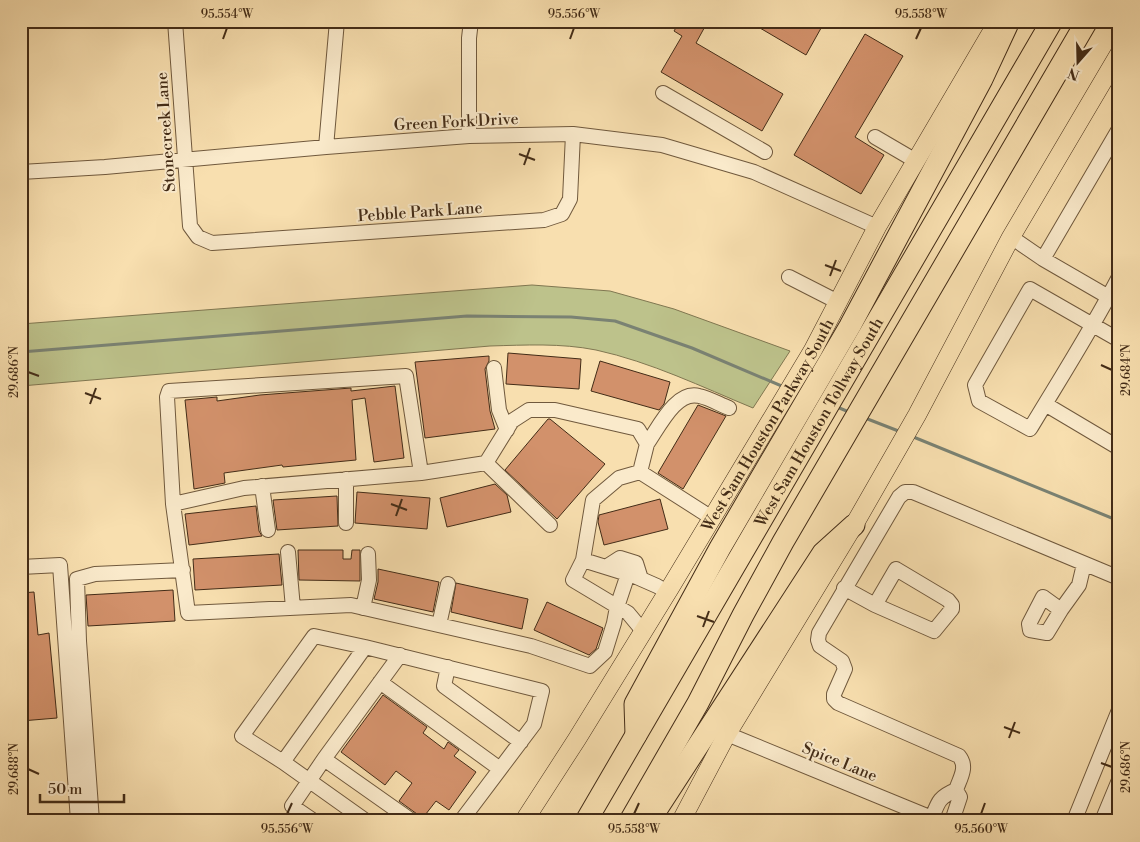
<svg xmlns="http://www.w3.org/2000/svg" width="1140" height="842" font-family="'Libre Bodoni',serif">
<rect width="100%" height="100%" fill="#f8dfaf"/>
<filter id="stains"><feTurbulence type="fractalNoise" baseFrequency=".004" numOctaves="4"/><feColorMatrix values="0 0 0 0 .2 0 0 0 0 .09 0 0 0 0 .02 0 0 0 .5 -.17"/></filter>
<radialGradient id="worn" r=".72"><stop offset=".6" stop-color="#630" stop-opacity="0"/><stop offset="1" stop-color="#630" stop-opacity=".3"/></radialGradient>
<path fill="#bdc28b" stroke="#807751" d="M532,285L610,291L674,309L790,351L753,408C702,387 651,362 596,350C561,343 525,345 490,346L21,386V324Z"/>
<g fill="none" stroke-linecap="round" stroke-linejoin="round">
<path stroke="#7a8273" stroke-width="3" d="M21,352L467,316L571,317L615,321L692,348L784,387
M837,407L849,412
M865,418L901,432
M911,436L1119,521"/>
</g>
<path fill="#d2916b" stroke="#432c17" d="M680,21H708L696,43L783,94L762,131L661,72L682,36L674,31Z
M748,21H825L806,55Z
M865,34L903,56L855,137L884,155L861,194L794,155Z
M508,353L581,359L579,389L506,384Z
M489,356V361L485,369L490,411L495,429L425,438L415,362Z
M600,361L670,382L664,404L659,410L591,391Z
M395,386L404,458L374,462L365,398L352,400L356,460L283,467L282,465L224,473L225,483L194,489L185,400L217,397V401L260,395L351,388V391Z
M698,405L726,416L683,489L658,473Z
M548,419H550L605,464L557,519L505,470Z
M495,484L507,495L511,512L447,527L440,498Z
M357,492L430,498L427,529L355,523Z
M337,496L338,526L277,530L273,500Z
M660,499L668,529L604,545L598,522L599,515Z
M256,506L259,531L262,536L189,545L185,514Z
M298,550H343V559H351L352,550H360V581L299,580Z
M279,554L282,585L195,590L193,559Z
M378,569L439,582L433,612L374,599L378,582Z
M456,583L528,599L522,629L451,612Z
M173,590L175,621L88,626L86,595Z
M34,592L38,635L49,633L57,718L21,721V593Z
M547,602L603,628L596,649L589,655L534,630Z
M383,695L427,727L423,733L444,749L448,742L459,750L454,756L476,772L449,810L436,801L422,819L417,814L399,801L412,783L396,771L385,785L341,752Z"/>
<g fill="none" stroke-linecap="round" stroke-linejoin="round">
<g stroke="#70593d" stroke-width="16">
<path id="minor" d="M175,21L190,226L198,237L212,243L544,220L562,214L570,199L573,134
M663,93L765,152
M469,136V38L471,21
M875,137L916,161
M326,147L337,21
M21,172L105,167L326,147L469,136L573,134L662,145L754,172L877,227
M1011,237L1043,259L1119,303
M1043,259L1119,129
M789,277L838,302
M1119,277C1092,329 1060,379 1030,429L979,401L975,385L1030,289L1119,340
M494,368L499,410L507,430
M1045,404L1119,448
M529,410H555L638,429L647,444L640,472L619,478L593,500L583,560L628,574L617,607L614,623L605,652L590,666L531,646L351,605L188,613L173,504L244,488L421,473L486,463L512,421Z
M647,444C659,427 676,390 699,396C709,398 719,404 729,408
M486,463L550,525
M640,472L712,518
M346,479V523
M262,486L268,530
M173,504L167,397L169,391L406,376L421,473
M288,552L293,608
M583,560L573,580L628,613L643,631
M21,567L60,565L78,821
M606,567L620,558L636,563L641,579
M896,569L948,600L952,605V609L934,631L875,605Z
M632,575L657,586L667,592
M844,588L875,605
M1043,597L1061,610L1047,633L1030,630L1029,624Z
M363,608L369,580L368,554
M1061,610L1079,585L1084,564
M439,625L448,584
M400,655L324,759L412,821
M448,667L444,686L521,742
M380,682L500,769
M727,734L939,821
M283,762L242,736L314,636L365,647
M932,818C938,802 939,797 956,790C960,778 968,767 959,756L838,703L834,699V694L845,669L842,661L820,646L818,640L819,633L899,497L905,492H913L1119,578
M92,821L79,641L77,579L95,574L183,570
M314,821L292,806L324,759
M366,821L283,762L365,647L542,691L534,724L461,821
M952,821L960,797L956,790
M1074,821L1119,710
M1102,821L1119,780"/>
</g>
<g stroke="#432c17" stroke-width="19">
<g id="major">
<path id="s1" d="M524,821L577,739L670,588L813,350L877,227L998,21"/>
<path d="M681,821L727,734L854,525L917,415L1011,237L1119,54"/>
</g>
</g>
<g stroke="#432c17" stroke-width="23">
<g id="highway">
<path d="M636,735L635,704L720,548L850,326L982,79L1009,21"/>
<path id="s2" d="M586,821L1052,21"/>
<path d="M630,821L698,703L743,615L783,542L1087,21"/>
<path d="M647,821L653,815L823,553L854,525"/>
</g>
</g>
<use href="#minor" stroke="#faeacb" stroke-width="14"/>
<use href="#major" stroke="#f8dfaf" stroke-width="18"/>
<use href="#highway" stroke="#f8dfaf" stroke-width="21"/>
</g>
<path fill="none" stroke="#432c17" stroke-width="2" d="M223,39L227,28M570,39L574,28M916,39L921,28M519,154L535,160M524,165L530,148M825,265L841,271M830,276L836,260M1101,365L1112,370M28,372L39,376M85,393L101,399M90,404L96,388M391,504L407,510M396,516L402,499M697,616L714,622M703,627L709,611M1004,727L1020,733M1009,738L1015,722M1101,763L1112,767M28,769L39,774M287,814L292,803M634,814L639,803M981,814L985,803"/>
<g text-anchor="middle" stroke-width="4" stroke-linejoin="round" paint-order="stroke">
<g font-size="16" fill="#432c17" stroke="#faeacb">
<text transform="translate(456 121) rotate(-3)" y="6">Green Fork Drive</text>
<text transform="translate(165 132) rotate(-94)" y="6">Stonecreek Lane</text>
<text transform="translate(420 211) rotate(-4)" y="6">Pebble Park Lane</text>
<text dy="6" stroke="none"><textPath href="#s2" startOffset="462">West Sam Houston Tollway South</textPath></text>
<text dy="6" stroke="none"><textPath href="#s1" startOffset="465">West Sam Houston Parkway South</textPath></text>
<text transform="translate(840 761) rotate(22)" y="6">Spice Lane</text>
</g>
</g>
<rect width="1140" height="842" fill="none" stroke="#f8dfaf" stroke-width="55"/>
<g transform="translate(1078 62) rotate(200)" stroke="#faeacb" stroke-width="4" paint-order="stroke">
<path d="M0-4L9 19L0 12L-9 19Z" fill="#432c17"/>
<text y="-8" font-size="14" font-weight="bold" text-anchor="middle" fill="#432c17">N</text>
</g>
<path d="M40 794v8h84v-8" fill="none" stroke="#432c17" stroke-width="2.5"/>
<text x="48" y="794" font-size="15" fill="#432c17" stroke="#faeacb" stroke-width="4" paint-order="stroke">50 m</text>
<rect x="28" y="28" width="1084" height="786" fill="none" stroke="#432c17" stroke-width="2"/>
<g font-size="12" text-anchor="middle" fill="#432c17">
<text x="227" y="18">95.554°W</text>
<text x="574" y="18">95.556°W</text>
<text x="921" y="18">95.558°W</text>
<text transform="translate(1126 370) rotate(-90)" y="4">29.684°N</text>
<text transform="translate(14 372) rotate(-90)" y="4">29.686°N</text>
<text transform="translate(1126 767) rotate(-90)" y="4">29.686°N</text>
<text transform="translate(14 769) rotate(-90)" y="4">29.688°N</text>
<text x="287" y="833">95.556°W</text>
<text x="634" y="833">95.558°W</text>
<text x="981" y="833">95.560°W</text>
</g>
<rect width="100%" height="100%" filter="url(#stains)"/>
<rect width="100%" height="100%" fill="url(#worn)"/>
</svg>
